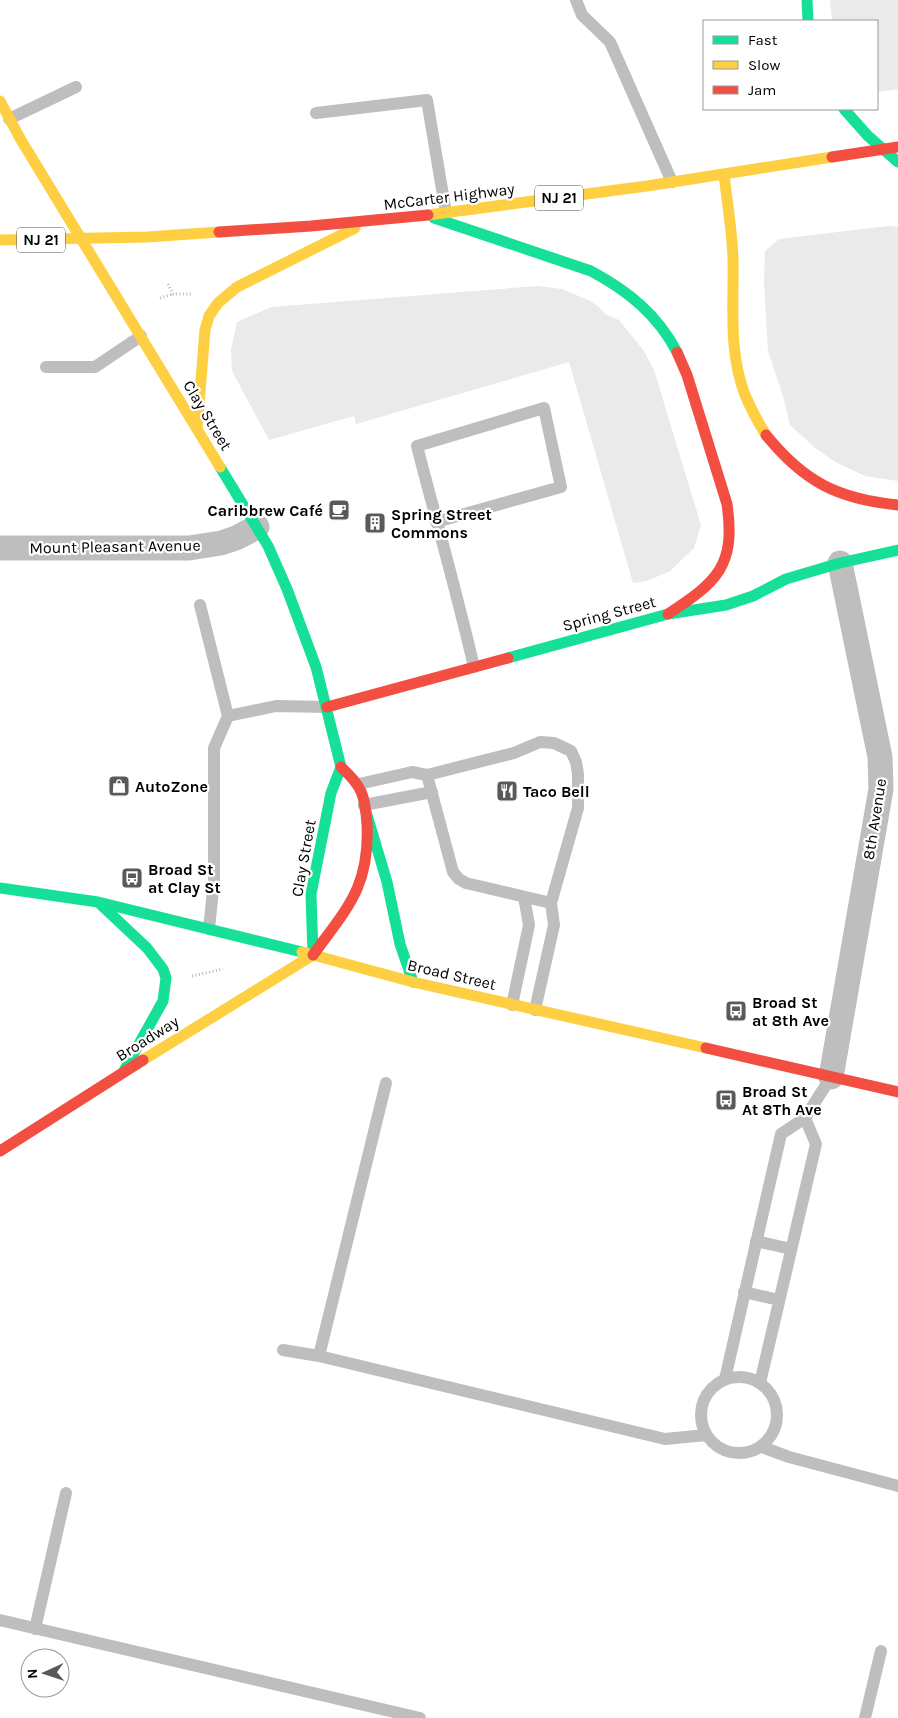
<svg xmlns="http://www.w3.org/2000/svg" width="898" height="1718" font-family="Karla,sans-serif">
<rect width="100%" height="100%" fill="#fff"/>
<path fill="#eaeaea" d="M830,0H898V89L877,92V21H832Z
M888,226L898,227V481L865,476L835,462L814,447L790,425L783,396L768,351L764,283L765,251L779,239Z
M538,286L562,289L588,300L598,306L605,314L619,320L644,351L654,370L701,525L694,548L670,571L647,581L633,583L569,362L356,424L354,416L269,440L232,371L231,350L237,322L271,307Z"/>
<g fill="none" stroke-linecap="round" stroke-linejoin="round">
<path stroke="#b8b8b8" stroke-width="3" stroke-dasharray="1 2.5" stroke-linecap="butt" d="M168,284L173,294H191
M160,298L173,294
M192,976L223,969"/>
<path stroke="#bebebe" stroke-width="12" d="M576,0L582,15L610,42L672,182
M316,113L427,100L446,213
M9,119L76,87
M46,367H95L141,336
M436,522L561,487L544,408L417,446C436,520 457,593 474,667
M200,605L228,716L214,748V880L209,929
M228,716L276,706L327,707
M427,775L453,872L459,879L466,883L551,903
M359,784L412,772L427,775L514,753L540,742L554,743L571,751L576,762L578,774V808L551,903L554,925L535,1010
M364,805L432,792
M512,1005L529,925L524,897
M756,1241L791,1249
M744,1292L779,1300
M283,1350L319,1356L665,1439L706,1435
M319,1356L386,1083
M701 1415a38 38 0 1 1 76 0a38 38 0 1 1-76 0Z
M725,1379L781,1134L805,1118L831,1077
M760,1383L816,1144L805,1118
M762,1447L789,1457L898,1486
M0,1620L420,1718
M35,1629L66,1493
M865,1718L881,1651"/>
<path stroke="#bebebe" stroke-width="25" d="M0,548H189L221,543L236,538L257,527
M831,1077L881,789L880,757L840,563"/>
<path stroke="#16e098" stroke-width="11" d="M807,0L808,21
M844,109L868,136L898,162
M434,218L591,271C628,291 657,314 677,352
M220,467L268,546L287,589L316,667L341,767L331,793L311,894L313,955
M508,658L668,614L726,605L753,596L786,579L840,563L898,550
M364,805L387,882L400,944L413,982
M0,888L98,902L302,952
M98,902L147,948L163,969L166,978L163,1001L125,1069"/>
<path stroke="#ffcf43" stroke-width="11" d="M0,101L21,140L220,467
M724,174C727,202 732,230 733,258C734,304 728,351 745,395C751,409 758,422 766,435
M428,215L647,186L832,157
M0,240L147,237L219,232
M197,429L205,330L209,316L218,303L237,287L355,228
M302,952L413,982L706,1048
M143,1060L313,955"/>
<path stroke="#f24e42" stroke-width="11" d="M832,157L898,147
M219,232L311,226L428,215
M766,435C804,482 838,499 898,505
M668,614C717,582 736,566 727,504L687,375L677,352
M327,707L508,658
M313,955C347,908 370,887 367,824C365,795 362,786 341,767
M706,1048L898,1092
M0,1151L143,1060"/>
</g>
<defs>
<g id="cafe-square" transform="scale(1.125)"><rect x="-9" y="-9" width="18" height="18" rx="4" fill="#595959" stroke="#fff"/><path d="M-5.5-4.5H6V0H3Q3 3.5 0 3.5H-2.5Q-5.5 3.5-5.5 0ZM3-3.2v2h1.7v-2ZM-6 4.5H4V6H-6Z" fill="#fff"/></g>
<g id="building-square" transform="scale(1.125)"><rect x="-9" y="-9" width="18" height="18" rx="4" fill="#595959" stroke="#fff"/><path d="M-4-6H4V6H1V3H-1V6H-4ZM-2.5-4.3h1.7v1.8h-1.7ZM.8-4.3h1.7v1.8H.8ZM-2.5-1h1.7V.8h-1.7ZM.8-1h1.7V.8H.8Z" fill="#fff"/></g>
<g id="shop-square" transform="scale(1.125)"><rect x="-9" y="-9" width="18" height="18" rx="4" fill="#595959" stroke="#fff"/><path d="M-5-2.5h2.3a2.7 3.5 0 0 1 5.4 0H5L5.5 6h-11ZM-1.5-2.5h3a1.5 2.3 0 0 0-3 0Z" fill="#fff"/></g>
<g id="restaurant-square" transform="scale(1.125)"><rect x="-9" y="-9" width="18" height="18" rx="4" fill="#595959" stroke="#fff"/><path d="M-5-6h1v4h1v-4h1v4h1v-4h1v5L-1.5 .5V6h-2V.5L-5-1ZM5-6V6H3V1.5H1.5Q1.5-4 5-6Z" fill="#fff"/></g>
<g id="bus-square" transform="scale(1.125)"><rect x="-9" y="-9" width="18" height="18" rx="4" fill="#595959" stroke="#fff"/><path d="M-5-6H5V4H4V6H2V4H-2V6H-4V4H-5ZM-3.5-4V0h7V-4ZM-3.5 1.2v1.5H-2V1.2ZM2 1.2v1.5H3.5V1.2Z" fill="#fff"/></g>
</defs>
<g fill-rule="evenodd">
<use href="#cafe-square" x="339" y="510"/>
<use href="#building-square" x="375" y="523"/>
<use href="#shop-square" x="119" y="786"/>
<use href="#restaurant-square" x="507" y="791"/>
<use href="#bus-square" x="132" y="878"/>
<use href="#bus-square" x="736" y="1011"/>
<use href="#bus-square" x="726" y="1100"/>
</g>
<g text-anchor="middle" stroke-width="4.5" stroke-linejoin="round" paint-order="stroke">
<g fill="#fff" stroke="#4c4c4c" stroke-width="1">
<rect x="535" y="185.5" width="48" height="25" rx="4"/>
<rect x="17" y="227.5" width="48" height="25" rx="4"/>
</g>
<g font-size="15" font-weight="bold" fill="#000">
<text x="559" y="203">NJ 21</text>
<text x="41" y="245">NJ 21</text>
</g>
<g font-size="16" fill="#000" stroke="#fff">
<text transform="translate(449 196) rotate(-7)" y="6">McCarter Highway</text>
<text transform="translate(208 415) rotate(59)" y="6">Clay Street</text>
<text transform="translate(115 546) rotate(-1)" y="6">Mount Pleasant Avenue</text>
<text transform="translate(609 613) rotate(-15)" y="6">Spring Street</text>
<text transform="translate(874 819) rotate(-81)" y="6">8th Avenue</text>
<text transform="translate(303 858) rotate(-80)" y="6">Clay Street</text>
<text transform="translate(452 974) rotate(13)" y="6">Broad Street</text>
<text transform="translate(147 1038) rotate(-32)" y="6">Broadway</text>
</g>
<g font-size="16" font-weight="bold" fill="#000" stroke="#fff" text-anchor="start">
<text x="323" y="516" text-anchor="end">Caribbrew Café</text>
<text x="391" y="520">Spring Street<tspan x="391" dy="18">Commons</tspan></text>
<text x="135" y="792">AutoZone</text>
<text x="523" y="797">Taco Bell</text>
<text x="148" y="875">Broad St<tspan x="148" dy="18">at Clay St</tspan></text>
<text x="752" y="1008">Broad St<tspan x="752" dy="18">at 8th Ave</tspan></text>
<text x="742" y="1097">Broad St<tspan x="742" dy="18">At 8Th Ave</tspan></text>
</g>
</g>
<rect x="703" y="20" width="175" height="90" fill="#ffffff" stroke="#999999"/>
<rect x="713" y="36" width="25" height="8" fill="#16e098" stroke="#999999"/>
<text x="748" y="45" font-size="15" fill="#000000">Fast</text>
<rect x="713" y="61" width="25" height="8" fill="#ffcf43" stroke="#999999"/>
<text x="748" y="70" font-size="15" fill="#000000">Slow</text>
<rect x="713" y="86" width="25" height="8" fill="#f24e42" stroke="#999999"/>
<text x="748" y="95" font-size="15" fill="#000000">Jam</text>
<g transform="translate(45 1673) rotate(267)"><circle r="24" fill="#ffffff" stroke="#999999"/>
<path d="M0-4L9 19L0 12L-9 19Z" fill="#595959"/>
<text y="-8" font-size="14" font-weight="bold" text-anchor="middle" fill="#000000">N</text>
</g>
</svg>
